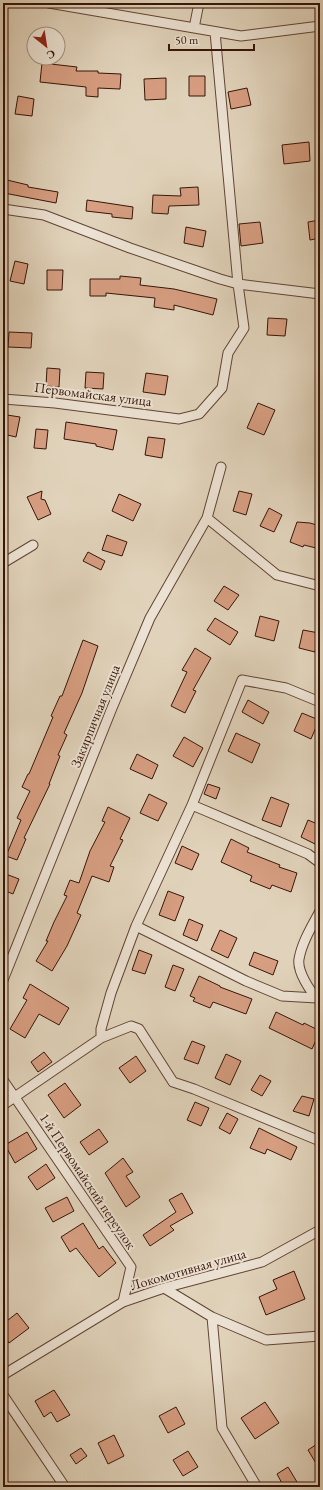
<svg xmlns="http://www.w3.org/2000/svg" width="323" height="1490" font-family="'EB Garamond',serif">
<rect width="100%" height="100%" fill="#e1d3bb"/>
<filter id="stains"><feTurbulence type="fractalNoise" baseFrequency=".005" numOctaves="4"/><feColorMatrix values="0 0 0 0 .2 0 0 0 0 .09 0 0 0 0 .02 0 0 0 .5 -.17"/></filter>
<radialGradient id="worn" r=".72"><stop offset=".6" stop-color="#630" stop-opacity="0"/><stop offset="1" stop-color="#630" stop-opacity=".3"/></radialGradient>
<path fill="#d79e81" stroke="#361407" d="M42,63L77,67L76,71H98V73L121,74L120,89L98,88V97L86,96V87L40,82Z
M189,76H205V96H189Z
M166,78V99L145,100L144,79Z
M247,88L251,105L231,109L228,92Z
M18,96L34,99L32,116L15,114Z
M309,142L310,161L284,164L282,145Z
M7,180L28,185V187L58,192L56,203L4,193Z
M198,187L199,205L169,206L168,214L152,213L153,195L181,196L180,188Z
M87,200L133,207L132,219L112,217V214L86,211Z
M320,220V238L310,240L308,222Z
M260,222L263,243L241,246L239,224Z
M186,227L206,231L203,247L184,243Z
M15,261L28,264L24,284L10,281Z
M47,270H63L62,290H47Z
M120,276L141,278L140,285L174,289L217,299L213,315L174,305V310L154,307L155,298L106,293V296H90V279H120Z
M268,318L287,319L285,336L267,335Z
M9,332L32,333L31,348L8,347Z
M47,368L60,369L59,387L46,386Z
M86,372L104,373L103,389L85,388Z
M146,373L168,376L165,395L143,392Z
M258,403L275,410L264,435L247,428Z
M7,415L20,417L16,437L3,434Z
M66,422L117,430L113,450L96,446V444L64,439Z
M36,429L48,430L46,449L34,448Z
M148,437L165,439L162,458L145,455Z
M42,491L41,499L45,500L51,514L38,520L27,497Z
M239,491L252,494L246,515L233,511Z
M119,494L141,504L133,521L112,511Z
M269,508L282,515L274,532L260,526Z
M297,522L310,523L320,526V549L304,545L303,547L290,542Z
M107,535L127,542L122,556L102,550Z
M88,552L105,561L101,570L83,561Z
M224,586L239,595L228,610L214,601Z
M260,616L279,621L274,641L255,636Z
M215,618L238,632L230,645L207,630Z
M303,630L319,633L315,652L299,648Z
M83,640L98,646L82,693L64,733L67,735L58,755L60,756L49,784H50L24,838L26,839L17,860L6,856L21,820L17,818L30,791L22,787L28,774H29L53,717L51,716L60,696H62Z
M195,648L211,658L193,690L196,691L185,713L171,706L187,672L182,670Z
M248,700L269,712L263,724L242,712Z
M302,713L319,720L311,739L294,731Z
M236,733L260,744L252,763L228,751Z
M184,737L203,748L193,767L173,756Z
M137,754L158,765L152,779L130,769Z
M208,784L220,788L216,799L204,794Z
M149,794L167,803L158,821L140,813Z
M271,797L289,804L281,827L262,820Z
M108,807L130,818L120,839L123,840L110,866L114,867L109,882L92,876L77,913L81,915L67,946L52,971L36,961L48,941H46L54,922L67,896L64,895L70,880L79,883L90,851L105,822L102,821Z
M308,820L320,825V838L317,845L301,837Z
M231,839L249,848L247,852L280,865L279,867L297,873L291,892L272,885L270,889L250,881L252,876L221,862Z
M182,846L199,854L192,870L175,863Z
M3,873L19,879L13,894L3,890Z
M168,891L184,897L175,921L159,915Z
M189,919L203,925L197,941L183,935Z
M220,930L237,938L228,958L211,950Z
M139,950L152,955L145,974L132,970Z
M254,952L278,961L273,975L249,965Z
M173,965L184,969L175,991L165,987Z
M199,976L220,986V987L252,999L246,1014L213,1002L210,1008L193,1001L195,998L190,996Z
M30,984L69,1008L59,1025L39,1014L25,1038L10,1029L27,1000L23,998Z
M276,1012L303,1025L304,1023L320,1031L312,1049L269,1028Z
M192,1041L205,1046L198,1064L184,1059Z
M44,1052L52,1062L38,1072L31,1062Z
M226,1054L241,1061L230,1085L215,1078Z
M136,1056L146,1071L130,1083L119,1068Z
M260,1075L271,1081L262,1096L251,1090Z
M65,1083L81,1105L64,1118L48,1095Z
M302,1096L314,1099L309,1116L293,1111Z
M195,1102L209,1108L201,1126L187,1120Z
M227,1113L238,1119L230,1134L219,1128Z
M259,1128L297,1147L291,1160L267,1149L265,1154L250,1148Z
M99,1129L108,1142L89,1155L80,1142Z
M27,1132L37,1149L15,1163L5,1145Z
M123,1158L133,1172L126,1176L140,1197L126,1207L105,1173Z
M46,1164L55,1178L37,1190L28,1177Z
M182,1193L193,1213L170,1226L174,1230L150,1246L143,1235L176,1212L169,1200Z
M67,1197L74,1211L53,1222L45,1208Z
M83,1223L99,1249L103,1246L116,1263L99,1277L76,1248L70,1252L61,1237Z
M294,1271L305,1299L266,1315L259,1297L277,1289L273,1280Z
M17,1313L29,1328L9,1343L3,1335V1324Z
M54,1390L70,1415L57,1422L51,1412L44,1417L35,1401Z
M265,1402L279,1423L255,1439L241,1418Z
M176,1407L185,1424L168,1433L159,1416Z
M114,1435L124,1456L108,1464L98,1443Z
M320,1442V1470L308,1450Z
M81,1448L87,1456L76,1464L70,1455Z
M188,1451L198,1467L183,1476L173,1460Z
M288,1467L300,1487H284L277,1474Z"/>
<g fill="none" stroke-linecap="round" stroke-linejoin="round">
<g stroke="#614434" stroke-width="11">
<path id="street" d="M49,3L241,36L320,26
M194,28L199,3
M3,209L44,215L130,248L220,279L238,284L320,294
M3,399L55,403L179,419L199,414L222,388L228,353L244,328L238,284L215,32
M207,518L277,575L320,586
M3,563L33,545
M192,805L308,854L320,863
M136,926L192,805L242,680L286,688L320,702
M3,980L112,708L150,618L207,518L221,467
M319,1000C310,992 297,971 299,959C302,942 312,926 320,911
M101,1038V1029L111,993L136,926L246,981L282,996L317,998
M3,1080L131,1267L123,1302
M3,1105L101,1038L131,1026L139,1029L173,1082L194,1089L320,1141
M164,1288L212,1317L222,1428L257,1487
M212,1317L266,1340L320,1336
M3,1375L123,1302L164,1288L262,1262L320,1230
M3,1395L65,1487"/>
</g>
<use href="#street" stroke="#ece2d3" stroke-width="9"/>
</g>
<g text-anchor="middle" stroke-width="4" stroke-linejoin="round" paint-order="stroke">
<g font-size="14" fill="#361407" stroke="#ece2d3">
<text transform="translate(93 394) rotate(7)" y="5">Первомайская улица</text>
<text transform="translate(95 716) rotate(-68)" y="5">Закирпичная улица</text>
<text transform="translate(88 1181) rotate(56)" y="5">1-й Первомайский переулок</text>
<text transform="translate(188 1269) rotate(-16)" y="5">Локомотивная улица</text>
</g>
</g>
<rect width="323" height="1490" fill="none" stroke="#e1d3bb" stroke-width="16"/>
<rect x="4" y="4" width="315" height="1482" fill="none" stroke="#361407" stroke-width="2"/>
<rect x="8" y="8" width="307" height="1474" fill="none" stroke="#361407"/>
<g transform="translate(46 46) rotate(150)"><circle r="19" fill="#ece2d3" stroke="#a39081"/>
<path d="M0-3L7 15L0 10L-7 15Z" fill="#8f2418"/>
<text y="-6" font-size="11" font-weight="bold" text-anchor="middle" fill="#361407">С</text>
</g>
<path d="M169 44v6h85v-6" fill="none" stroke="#361407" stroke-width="2"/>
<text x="175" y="44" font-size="12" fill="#361407" stroke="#ece2d3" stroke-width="3" paint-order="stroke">50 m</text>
<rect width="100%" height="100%" filter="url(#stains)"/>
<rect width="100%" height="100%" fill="url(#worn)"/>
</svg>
